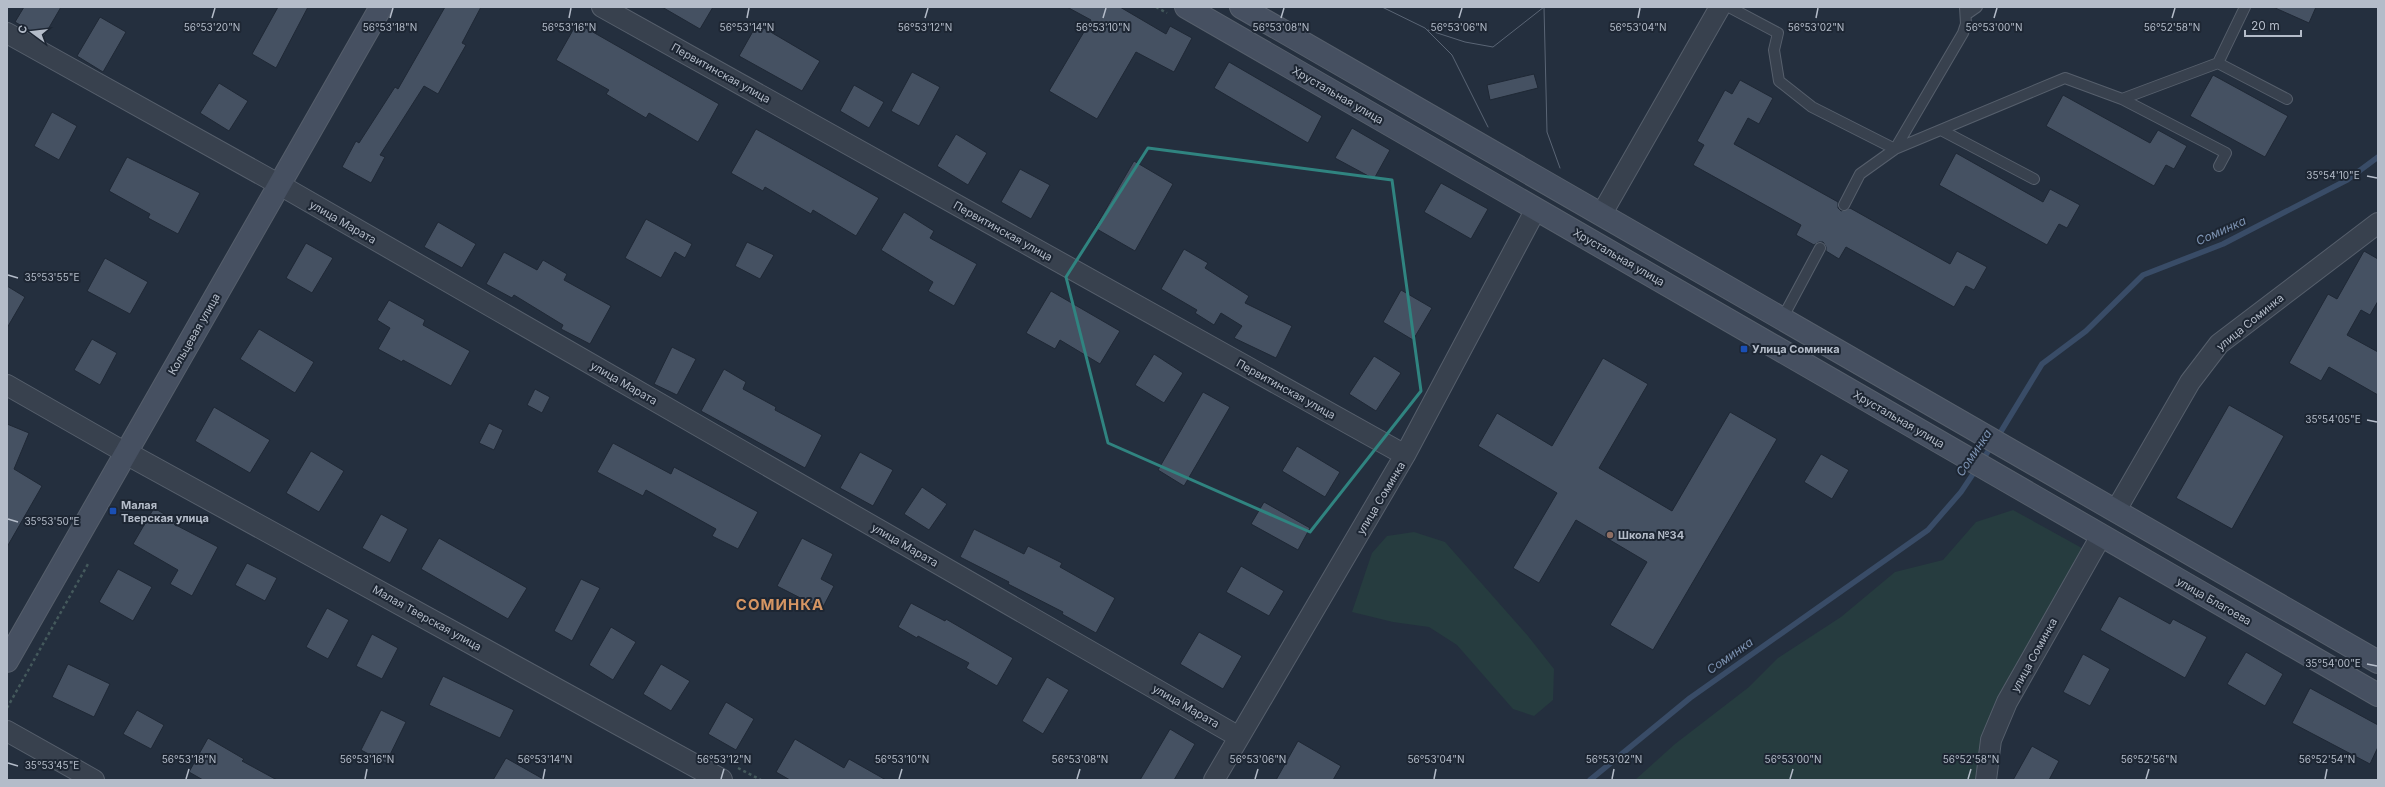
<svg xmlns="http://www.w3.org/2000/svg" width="2385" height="787" font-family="Inter,sans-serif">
<rect width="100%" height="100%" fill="#242f3e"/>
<path fill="#263c3f" d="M2013,510L2098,557L1977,780H1635L1675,744L1749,687L1778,658L1841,617L1895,572L1943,560L1976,522Z
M1414,532L1445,542L1528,636L1554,669L1553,700L1534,716L1513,709L1457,645L1429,627L1393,622L1352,612L1372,553L1387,536Z"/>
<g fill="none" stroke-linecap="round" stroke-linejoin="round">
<path stroke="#394c67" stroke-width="5.5" d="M1997,438L2042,364L2086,331L2143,275L2223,244L2347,180L2378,157
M1982,461L1992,445
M1590,780L1690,698L1928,530L1961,492L1977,468"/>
</g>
<path fill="#455162" stroke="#1f2835" d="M24,7H61L43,38L15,22Z
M278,7H308L276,68L252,54Z
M445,7H481L462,43L466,45L438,94L424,86L380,155L385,157L371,183L342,167L356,141L359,143L395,87L398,89Z
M662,7H713L700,29Z
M1067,7H1120L1166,34L1170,26L1192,38L1174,72L1136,52L1097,119L1049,91L1091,20Z
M2273,7H2316L2309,23Z
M100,17L126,32L103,72L77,56Z
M577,23L719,104L698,142L649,113L646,118L606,94L609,90L556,60Z
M757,24L820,61L802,91L739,56Z
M1229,62L1322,116L1308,143L1214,88Z
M912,72L940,87L919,126L891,111Z
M1534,74L1538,88L1490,100L1487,85Z
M2213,75L2288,116L2265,157L2190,116Z
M1740,80L1773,98L1759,124L1748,118L1734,144L1838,202V208L1841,211L1850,208L1950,264L1957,251L1987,267L1974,290L1966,286L1954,307L1846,247L1839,259L1826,251V247L1823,242H1819L1814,245L1796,235L1801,225L1693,165L1704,145L1697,141L1725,90L1732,94Z
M219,83L248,101L229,131L200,113Z
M854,85L884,102L869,128L840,111Z
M2063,95L2150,143L2158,130L2187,146L2174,169L2166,165L2154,186L2046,126Z
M52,112L77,126L59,160L34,146Z
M1352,128L1390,150L1374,179L1335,158Z
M756,129L879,198L856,236L813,210L811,214L765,187L763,191L731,173Z
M956,134L987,153L968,185L937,166Z
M1956,153L2043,202L2050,189L2080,205L2067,228L2059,224L2047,245L1939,185Z
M127,157L200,193L178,234L148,218L150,214L109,191Z
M1134,161L1173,184L1135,251L1095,228Z
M1020,169L1050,185L1031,219L1001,202Z
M1441,183L1488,209L1471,239L1424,212Z
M904,212L934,231L930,238L977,264L954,306L928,291L933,282L881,250Z
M646,219L692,244L685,258L675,252L661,278L625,258Z
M438,222L476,244L462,268L424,247Z
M747,242L774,255L760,279L735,266Z
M306,243L333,258L312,293L286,278Z
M1184,249L1208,263L1205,268L1249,296L1245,303L1292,326L1276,358L1234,338L1242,326L1221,313L1214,325L1195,313L1197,310L1161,289Z
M2364,251L2378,259V301L2370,315L2361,310L2347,335L2378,352V395L2329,367L2321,381L2289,363L2328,294L2337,299Z
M504,252L537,270L543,260L567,274L564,280L611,306L590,344L561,329L563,325L514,295L512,298L486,284Z
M105,258L148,282L130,314L87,291Z
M7,286L25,297L7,328Z
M1401,290L1432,308L1413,340L1383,322Z
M1051,291L1120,331L1100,364L1060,340L1055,349L1026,333Z
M389,300L425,320L423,325L470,351L451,386L403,360L402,362L378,349L390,328L377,320Z
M259,329L314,362L295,393L240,359Z
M92,339L117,353L100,385L74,370Z
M672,347L696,359L677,395L654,384Z
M1154,354L1183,373L1164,403L1135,385Z
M1374,356L1401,373L1376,411L1349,394Z
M1603,358L1648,384L1599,468L1672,511L1730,412L1777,439L1653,650L1610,625L1647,562L1576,520L1539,583L1513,568L1557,493L1478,446L1497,413L1552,446Z
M724,369L746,382L743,389L776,407L775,410L822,435L805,468L701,411Z
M535,389L550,397L542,413L527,405Z
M1203,392L1230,407L1184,486L1158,470Z
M2229,405L2284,436L2232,529L2176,498Z
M214,407L270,440L250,473L195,441Z
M489,423L503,430L494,450L479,443Z
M7,424L29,433L14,469L42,486L7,547Z
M613,443L671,474L674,467L758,512L738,549L712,536L716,529L646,490L643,496L597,472Z
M1297,446L1340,472L1325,497L1282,471Z
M311,451L344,471L319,512L286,493Z
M860,452L893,470L873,506L840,488Z
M1821,454L1849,470L1832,499L1804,482Z
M922,487L947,504L929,530L904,514Z
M1264,502L1310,528L1298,550L1251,524Z
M154,508L176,521L174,524L218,547L192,596L170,584L178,570L133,544Z
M381,514L408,529L390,563L362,548Z
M974,529L1024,554L1028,546L1062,563L1060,567L1115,598L1096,633L1062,614L1063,612L1008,584L1009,582L960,557Z
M439,538L527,588L508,619L421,569Z
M802,538L833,554L821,579L834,586L822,609L777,586Z
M247,563L277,578L265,601L235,585Z
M1241,566L1284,591L1269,616L1226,592Z
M118,569L152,587L133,621L99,602Z
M581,579L600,588L572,641L554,631Z
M2119,596L2170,624L2173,619L2207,637L2185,678L2100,630Z
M911,603L945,621L946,619L1013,658L997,686L966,668L969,663L918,636L917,638L898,627Z
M327,608L349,620L328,659L306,647Z
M611,627L636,642L613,680L589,665Z
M1199,632L1242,656L1223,689L1180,664Z
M372,634L398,648L382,679L356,666Z
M2246,652L2283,674L2265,706L2227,684Z
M2083,654L2110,669L2090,706L2063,692Z
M68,664L110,684L94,717L52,697Z
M661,664L690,681L671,711L643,694Z
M443,676L514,710L500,738L429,705Z
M1047,677L1069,690L1043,734L1022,721Z
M2310,688L2378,725V747L2370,764L2292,723Z
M726,702L754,719L736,750L708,734Z
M137,710L164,725L151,749L123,734Z
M381,710L406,722L386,763L361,750Z
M1170,729L1195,744L1174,780H1140Z
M208,738L244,759L242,761L277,780H203L189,772Z
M795,739L844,768L849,759L886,780H790L776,772Z
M1298,741L1341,766L1333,780H1276Z
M2032,746L2059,761L2049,780H2013Z
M506,758L545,780H493Z"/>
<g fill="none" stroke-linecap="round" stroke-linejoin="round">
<g stroke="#565f6c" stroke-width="12">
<path id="service" d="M1729,7L1778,33L1774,50L1779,81L1812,107L1895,149L1963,33L1966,24L1965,7
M1967,14L1977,7
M2218,63L2245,7
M2122,99L2226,153L2219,166
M1941,130L2034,179
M1844,205L1860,174L1895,149L2065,78L2122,99L2218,63L2287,99
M1782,319L1820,248"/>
</g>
<g stroke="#565f6c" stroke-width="22">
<path id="minor" d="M602,7L1405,455
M7,33L280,185L1239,737
M1601,215L1720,7
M7,385L126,453
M2116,510L2190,382L2219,344L2378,223
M7,731L94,780
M1214,780L1405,455L1536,209
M1986,780L1991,740L2007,702L2101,536"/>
</g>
<g stroke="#565f6c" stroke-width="24">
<path id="tertiary" d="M126,453L721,780"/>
</g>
<g stroke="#565f6c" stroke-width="24">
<path id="secondary" d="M1186,7L2378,695
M1241,7L2378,662
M7,661L381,7"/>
</g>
<path stroke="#44595c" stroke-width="2.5" stroke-dasharray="3 3" stroke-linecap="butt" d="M1156,7L1167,13
M7,708L88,564
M738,768L761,780"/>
<use href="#service" stroke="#38414e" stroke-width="10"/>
<use href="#minor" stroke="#38414e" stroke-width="20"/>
<use href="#tertiary" stroke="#38414e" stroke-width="22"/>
<use href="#secondary" stroke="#465061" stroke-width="22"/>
<path stroke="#5a6575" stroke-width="1" d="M1382,7L1425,28L1452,55L1488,127
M1544,7L1547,132L1560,168
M1428,30L1465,42L1493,47L1544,7"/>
</g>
<path fill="none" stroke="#308480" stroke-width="3" stroke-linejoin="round" d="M1148,148L1392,180L1421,391L1310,532L1108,443L1066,277Z"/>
<path fill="none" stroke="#b4bcc9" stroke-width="1.5" d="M212,18L215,8M390,18L393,8M569,18L571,8M747,18L749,8M925,18L928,8M1103,18L1106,8M1281,18L1284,8M1459,18L1462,8M1638,18L1640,8M1816,18L1818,8M1994,18L1997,8M2172,18L2175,8M2367,176L2377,178M8,275L18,278M2367,420L2377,422M8,519L18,522M2367,664L2377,666M8,763L18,766M186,779L189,769M365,779L367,769M543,779L545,769M721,779L724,769M899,779L902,769M1077,779L1080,769M1255,779L1258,769M1434,779L1436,769M1612,779L1614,769M1790,779L1793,769M1968,779L1971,769M2146,779L2149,769M2325,779L2327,769"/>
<g fill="#1a4fb4" stroke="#1d2633" stroke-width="1.5">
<rect x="1740" y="345" width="8" height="8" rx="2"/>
<rect x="109" y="507" width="8" height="8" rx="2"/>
</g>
<circle fill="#8d6e63" stroke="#1d2633" stroke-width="1.5" cx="1610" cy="535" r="4"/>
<g text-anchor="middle" stroke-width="4" stroke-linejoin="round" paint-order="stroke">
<g font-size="11" fill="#b4bcc9" stroke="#1d2633">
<text transform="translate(721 73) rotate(29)" y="4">Первитинская улица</text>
<text transform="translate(1338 95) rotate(30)" y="4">Хрустальная улица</text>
<text transform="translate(343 222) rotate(30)" y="4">улица Марата</text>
<text transform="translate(1003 231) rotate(29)" y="4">Первитинская улица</text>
<text transform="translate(1619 257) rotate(30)" y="4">Хрустальная улица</text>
<text transform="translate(2250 322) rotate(-39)" y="4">улица Соминка</text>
<text transform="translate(194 334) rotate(-60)" y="4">Кольцевая улица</text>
<text transform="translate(624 383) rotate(30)" y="4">улица Марата</text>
<text transform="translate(1286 389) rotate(29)" y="4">Первитинская улица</text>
<text transform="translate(1899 419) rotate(30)" y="4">Хрустальная улица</text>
<text transform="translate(1381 498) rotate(-59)" y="4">улица Соминка</text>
<text transform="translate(905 545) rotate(30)" y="4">улица Марата</text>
<text transform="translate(2214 601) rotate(30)" y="4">улица Благоева</text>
<text transform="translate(427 618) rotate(29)" y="4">Малая Тверская улица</text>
<text transform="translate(2034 655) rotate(-61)" y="4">улица Соминка</text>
<text transform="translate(1186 706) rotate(30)" y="4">улица Марата</text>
</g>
<g font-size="11" font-weight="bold" fill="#b4bcc9" stroke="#1d2633" text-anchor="start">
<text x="1752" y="353">Улица Соминка</text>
<text x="121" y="509">Малая<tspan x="121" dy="13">Тверская улица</tspan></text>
<text x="1618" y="539">Школа №34</text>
</g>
<g font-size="12" font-style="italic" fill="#7c92b1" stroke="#1d2633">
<text transform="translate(2221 231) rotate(-24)" y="4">Соминка</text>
<text transform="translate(1974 453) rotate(-56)" y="4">Соминка</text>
<text transform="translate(1730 656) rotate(-35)" y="4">Соминка</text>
</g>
<g font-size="15" font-weight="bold" letter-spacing="1" fill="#d59563" stroke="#1d2633">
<text x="780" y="610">СОМИНКА</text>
</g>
</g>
<g font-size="10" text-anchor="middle" fill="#b4bcc9" stroke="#1d2633" stroke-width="4" stroke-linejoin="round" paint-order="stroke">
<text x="212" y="31">56°53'20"N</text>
<text x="390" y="31">56°53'18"N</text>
<text x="569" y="31">56°53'16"N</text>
<text x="747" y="31">56°53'14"N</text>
<text x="925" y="31">56°53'12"N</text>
<text x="1103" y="31">56°53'10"N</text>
<text x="1281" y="31">56°53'08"N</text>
<text x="1459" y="31">56°53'06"N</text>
<text x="1638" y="31">56°53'04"N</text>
<text x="1816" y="31">56°53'02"N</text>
<text x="1994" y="31">56°53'00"N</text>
<text x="2172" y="31">56°52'58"N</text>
<text x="2333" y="179">35°54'10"E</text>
<text x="52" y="281">35°53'55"E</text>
<text x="2333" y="423">35°54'05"E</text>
<text x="52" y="525">35°53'50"E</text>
<text x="2333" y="667">35°54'00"E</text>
<text x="189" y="763">56°53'18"N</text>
<text x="367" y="763">56°53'16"N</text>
<text x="545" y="763">56°53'14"N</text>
<text x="724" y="763">56°53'12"N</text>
<text x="902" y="763">56°53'10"N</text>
<text x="1080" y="763">56°53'08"N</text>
<text x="1258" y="763">56°53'06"N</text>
<text x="1436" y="763">56°53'04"N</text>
<text x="1614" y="763">56°53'02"N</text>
<text x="1793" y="763">56°53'00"N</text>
<text x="1971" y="763">56°52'58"N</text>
<text x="2149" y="763">56°52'56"N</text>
<text x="2327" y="763">56°52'54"N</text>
<text x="52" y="769">35°53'45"E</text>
</g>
<rect width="2385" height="787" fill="none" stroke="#b4bcc9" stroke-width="16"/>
<g transform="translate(32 32) rotate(285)" stroke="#1d2633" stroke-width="3" paint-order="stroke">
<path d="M0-3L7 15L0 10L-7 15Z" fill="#b4bcc9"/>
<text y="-6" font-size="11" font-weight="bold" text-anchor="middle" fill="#b4bcc9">С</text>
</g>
<path d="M2245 30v6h56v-6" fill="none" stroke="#b4bcc9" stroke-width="2"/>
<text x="2251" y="30" font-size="12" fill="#b4bcc9" stroke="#1d2633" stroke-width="3" paint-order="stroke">20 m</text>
</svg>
